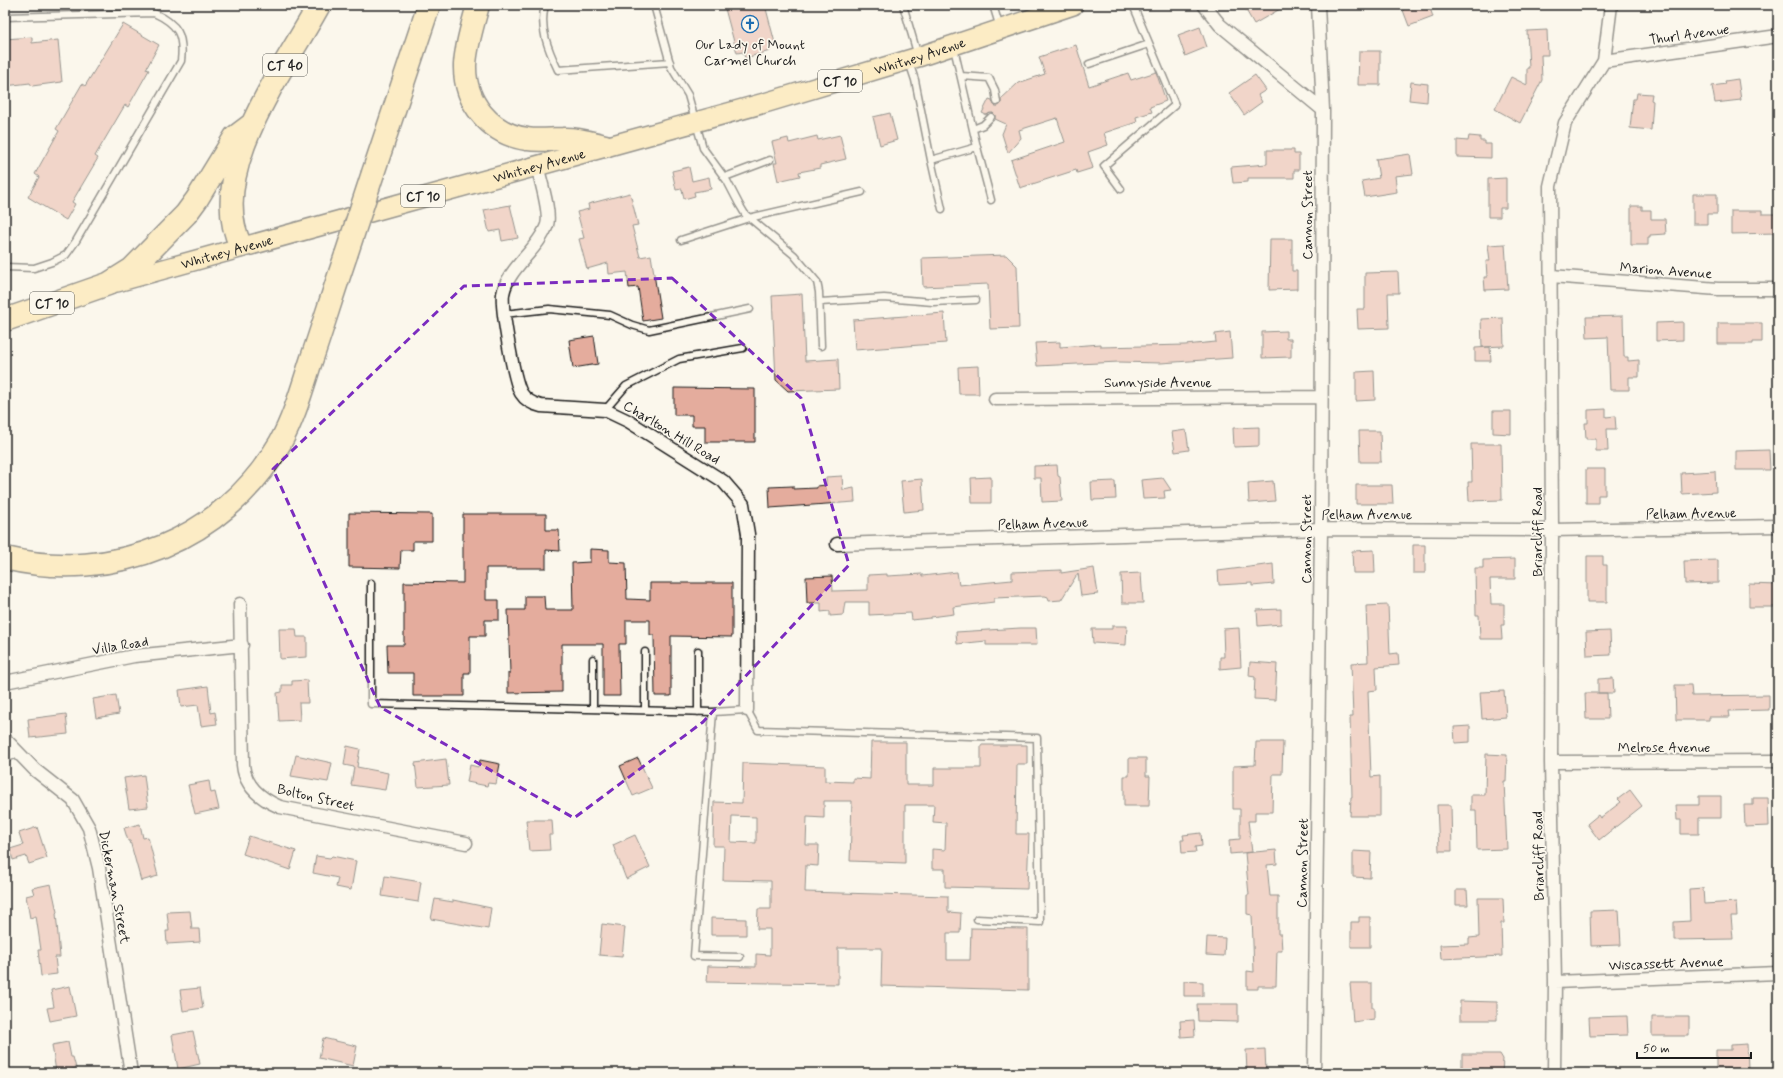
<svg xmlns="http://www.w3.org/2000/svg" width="1783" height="1078" font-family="Mynerve,sans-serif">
<rect width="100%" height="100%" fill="#fbf7ec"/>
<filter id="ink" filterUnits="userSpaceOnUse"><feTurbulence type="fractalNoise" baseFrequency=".025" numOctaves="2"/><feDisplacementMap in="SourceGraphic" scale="8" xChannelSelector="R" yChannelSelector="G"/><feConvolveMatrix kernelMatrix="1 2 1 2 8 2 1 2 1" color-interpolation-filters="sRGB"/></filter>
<g filter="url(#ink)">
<path fill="#e4ac9d" stroke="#1c1c1c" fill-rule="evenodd" d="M724,5H765L775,43L769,45L770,51L745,58L743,52L737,53Z
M1243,5H1287L1254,24Z
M1401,5H1429L1433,17L1409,26Z
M123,24L159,45L146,69L149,70L128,107L125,105L95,156L98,158L72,202L75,204L66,220L28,197L39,177L35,174L59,131L56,129L82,84L85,86Z
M1200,27L1207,47L1185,56L1178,35Z
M1547,30L1548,55H1541L1542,80L1520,123L1495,109L1511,77L1527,85V68H1529L1527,31Z
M32,37V43L58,40L62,82L32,86L30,83L5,86V39Z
M1076,45L1089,86L1128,73L1131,80L1156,72L1166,101L1150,107L1152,112L1136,117L1137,122L1104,133L1108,145L1088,152L1093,168L1077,173L1076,170L1020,188L1011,160L1065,142L1057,118L1019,130L1021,138L1008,153L1002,134L1006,124L995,119V115L993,113L986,115L982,113L989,99L992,100L994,105L998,106L1001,104V99L1018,83L1045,74L1039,57Z
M1359,51H1380V85H1358Z
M1255,75L1266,90L1258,95L1262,102L1244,115L1229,93Z
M1738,79L1741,100L1715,103L1712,86L1726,84L1725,81Z
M1411,82L1428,84L1427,102L1409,100Z
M1637,93L1652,94L1651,100L1653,101L1651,130L1630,128L1633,99H1636Z
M890,113L897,140L880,145L873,117Z
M840,135L846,159L820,165V168L799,172L800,176L778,181L774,163H777L772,142L788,138L789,143L817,136L818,140Z
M1469,136L1480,137V141H1485V144H1491V158L1457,157V140L1468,141Z
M1267,150H1294V154H1299V170H1294V178H1248V182L1233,183L1231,167L1267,164Z
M1410,154L1413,174L1395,176L1397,192L1365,197L1362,181L1379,178L1376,159Z
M689,167L692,181L709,177L711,189L694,192L695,196L684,199L682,189L676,190L672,171Z
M1506,178V208H1500V217H1488V179Z
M630,193L638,225L632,226L640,257L651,255L661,318L643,321L638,287L629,288L627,272L609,274L608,263L587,269L579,239L584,238L577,212L589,209L588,204Z
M1693,194H1717V214H1707V224H1693Z
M510,205L518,238L502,241L500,230L489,232L484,210Z
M1631,206H1642V210H1651V219H1665L1666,234L1650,235V237H1648V245H1631Z
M1731,211H1762V214H1778V233L1731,234Z
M1270,239H1292V271H1297V289L1269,290Z
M1505,244L1508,289L1485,290L1484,277H1487L1486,261H1490L1488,245Z
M1006,255L1017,266L1019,328L990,329L988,284L923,287L922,258Z
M1398,272L1399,293H1388L1389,328L1358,329L1357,309H1365V273Z
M802,294L805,361L838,359L839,389L788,391L776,380L772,296Z
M944,313L946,343L855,350L853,320Z
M1623,316L1624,357H1628V361L1639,360V377H1629V390H1610L1608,337L1587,338L1586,317Z
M1503,318L1504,346L1482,347L1481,319Z
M1683,322V340L1656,341V323Z
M1718,323H1762V342H1753V344H1718Z
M1286,331V339H1291V357L1262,358V332Z
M1230,332L1232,358L1161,363L1119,362L1037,366L1035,343L1060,342V347L1101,344V347L1185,345L1216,342L1215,334Z
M594,336L598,364L573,368L569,340Z
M1490,347L1491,361H1475V348Z
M978,366L979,394H959L958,367Z
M1374,371L1375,400L1356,401V372Z
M674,388L755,389V442H705V426H692V415H674Z
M1606,409V417L1615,416L1616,429H1607L1608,451H1596V439H1586L1585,423H1588V410Z
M1493,411H1511V434L1493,433Z
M1259,427V446L1234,447L1233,428Z
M1186,430L1189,450L1175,452L1172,432Z
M1359,431H1380L1381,462H1360Z
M1471,444H1501L1502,500L1469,501L1468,482H1472Z
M1769,450L1770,470H1736V451Z
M1057,465L1058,476L1060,477L1062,501L1042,502L1041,478H1034V466Z
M1586,469H1605V495H1598V503H1586Z
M1715,471L1716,492L1682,494L1681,473Z
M842,476L843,490L854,488L855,502L770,508L769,487L793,486V489L817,488V486L826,485V477Z
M991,477V503H972L971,478Z
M1163,478L1171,490L1164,491L1165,498L1143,499L1141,480Z
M922,479L924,510L904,512L901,481Z
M1115,481L1116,499L1092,500L1091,482Z
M1273,481L1275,501L1249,503L1248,483Z
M1356,485H1392L1393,504H1356Z
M349,513L432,514V541H413V550H401L400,568L349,567Z
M463,514H546V530H559L560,551L546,550V568H486V600H499V620H485V636H470V673H464V696H413V673H388L387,645H404V582L463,583Z
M1413,545H1425V573H1413Z
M590,549L609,550V562L626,563L627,599L650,600V583H732V637L671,636V696H655L654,635H650V620H626V644H619L620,696H603V644H562V692L508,693V673H510L508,610H525V596H544L545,610H573L572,563L590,562Z
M1374,550L1375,573H1353L1352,551Z
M1587,556H1603V565H1607V602H1587Z
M1515,559V579H1490L1491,604H1504V625H1501L1502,639H1480L1479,615H1476L1475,568H1483V560Z
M1718,560V583L1685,584L1684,561Z
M1273,564L1274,584L1252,586V583L1219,585L1218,571Z
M1094,568L1098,594L1081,596L1078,573L1061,600L1049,601L1048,597L1045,596L994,598V602L953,607L954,614L931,617V618L912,620L911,613L869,615V602H845L843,615L830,616V611L821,612V603H807L806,577L832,576L833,591L868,590V575L887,574V576L922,574V576L957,572L959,585L1012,580V572L1061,570V573Z
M1141,573L1143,603H1122L1121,574Z
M1749,584L1778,585V607H1749Z
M1388,605L1390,654L1398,653L1399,665L1376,667L1377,690L1368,691L1371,777L1380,776V816H1350L1351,797H1352L1350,717H1353L1351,663L1368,662L1366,606Z
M1281,609V624L1258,626L1257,610Z
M1112,626H1127L1126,645L1093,643L1092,629H1112Z
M1020,628H1036L1037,645H986V641L957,644L956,632Z
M1239,628L1241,667L1220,669V657H1224L1223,629Z
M279,629H296L297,637H307V657L280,659Z
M1610,631L1611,655L1587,656L1586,632Z
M1250,662L1277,664L1275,700L1254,699L1255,677L1249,676Z
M1613,678L1614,693H1598V679Z
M307,680L308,703H299L300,720L279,721L277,693L282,692V685H292V681Z
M1675,685H1691L1692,696L1769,695V710L1729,711L1730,717H1709V720H1676Z
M208,686L211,713L215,712L217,724L201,726L198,705L181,707L179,690Z
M1504,691L1506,717L1482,719L1480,692Z
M1585,693H1607L1608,719H1586Z
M116,695L119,714L96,718L93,699Z
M66,714L68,734L30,738L28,719Z
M1470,726V742L1455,743L1454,727Z
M871,742H906V785H934V768H981V745H1027V764H1017L1016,834H1029L1027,889L945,887V869H932V849L945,850L946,823L933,822L934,805H905V863L850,861L852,801H824V818L807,817L806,845H819L818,866L806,865L805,892L948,896V912L961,913L960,933H947V960H970L971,928L1028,929V990L881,986L882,948H838V984L707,982L708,966L756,967V954L770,955V929H757L758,909H771V881L723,880L724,846H713L714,802L742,803L743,763L825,766V781L853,782V778L870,779ZM732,816L756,817V843L731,842Z
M1256,742H1283L1282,774H1273L1272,812H1255V821H1248L1252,852L1230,854L1229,840L1240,839V809H1233V766L1255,765Z
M347,746L360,749L357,767L388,773L385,790L351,785L354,767L344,765Z
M1486,754L1507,755L1506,781H1504L1507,849L1477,850L1476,810H1471V795H1485Z
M296,755L332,763L328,782L291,776Z
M638,758L652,788L633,796L620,766Z
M1129,758H1146V776H1150L1149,806H1124V776H1129Z
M446,759L449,785L418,787L415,763Z
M480,760L500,764L496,784L488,783L487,786L467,782L470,765L478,767Z
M144,775L148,807L129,809L124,778Z
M209,781L211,793L215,792L219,809L195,814L188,785Z
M1630,790L1642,806L1599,840L1587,824L1598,815L1600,818L1621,802L1618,799Z
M1699,796H1721V818H1699V834H1681V820H1677L1676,805H1699Z
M1753,798H1768L1769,826L1745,827L1744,805H1753Z
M1437,805H1451L1452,851H1439Z
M526,820H552L553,835H549L550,850L529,851Z
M140,824L143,838L148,837L158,876L141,881L130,841H128L124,828Z
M37,827L47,858L29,864L26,856L13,860L10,849L23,845L19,833Z
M1201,833L1202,846L1195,847L1196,852L1182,853L1181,840H1184L1183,835Z
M635,835L650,867L626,879L613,845Z
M249,836L296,851L290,870L243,854Z
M1276,850L1277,864L1267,865L1270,896H1278V934H1281L1282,951H1277L1276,986H1258V989H1247V971L1254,972L1252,915L1247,914V895H1249L1245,853Z
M1353,851L1371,852L1370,878L1353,877Z
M316,856L330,858L332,856L356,861L351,890L336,887L338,878L313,873Z
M385,876L421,882L418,902L382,896Z
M51,884L57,912L56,913L60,957H55L57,974L41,976L38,950H41L36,916L30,918L26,896L34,894L32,888Z
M1703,888L1704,904L1736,902L1737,916H1731L1733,939L1674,940V922L1690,921L1689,889Z
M1456,890H1467L1468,905H1456Z
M1478,898H1503L1504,923H1501L1502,956L1441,959L1440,945L1469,944V938L1479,937Z
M435,899L453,902V900L491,908L488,929L431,919Z
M1619,910L1621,945L1591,946L1590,911Z
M190,911L192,929H199L200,942L167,944L166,931H169L167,912Z
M1359,917H1370V947H1351V922H1359Z
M711,918L746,919V935H711Z
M602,924L625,927L622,957L599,955Z
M1207,937L1225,938L1224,956L1206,955Z
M1184,981L1203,982V996H1184Z
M1350,983H1372V1008H1374V1019L1353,1022Z
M70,986L76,1016L50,1021L47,1008L54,1007L51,990Z
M200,988L203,1008L183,1011L180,990Z
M1460,1001L1497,1002V1020H1460Z
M1197,1004H1238V1022L1198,1021Z
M1627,1016L1628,1035L1590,1036L1589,1017Z
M1652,1017H1689V1036H1652Z
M1194,1020L1195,1036L1181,1037L1180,1021Z
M193,1031L200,1064L178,1069L172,1035Z
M323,1038L357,1046L353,1066L319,1058Z
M68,1042L71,1057H73L76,1068L56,1072L52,1045Z
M1747,1044L1748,1068L1716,1069V1050H1731V1045Z
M1265,1049L1266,1073H1247L1246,1050Z
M1462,1054H1500L1503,1059L1502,1073H1484V1069L1462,1068Z"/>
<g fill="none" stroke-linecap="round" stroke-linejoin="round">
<g stroke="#1c1c1c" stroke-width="9">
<path id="lane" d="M545,5C539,28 548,49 558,70L670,62
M654,5L671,67L688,95L703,148L727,181L739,204L745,214L794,255L817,282L819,292L821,346
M903,5L918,56
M993,5L1000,28
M5,17L154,13C178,24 184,35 181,61L76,241L66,255L52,262L34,268L5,267
M909,62L915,80L931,160L977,147L954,48
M1089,64L1149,44
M961,76L989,78L995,90L997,102
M973,129L983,125L991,117
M977,147L991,200
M931,160L942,209
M725,177L770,160
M1121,189L1104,166L1175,105L1133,5
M681,240L749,218L862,192
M820,302L884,298L933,302L976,300
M504,314L549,309L610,315L632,325L649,330L750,309
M605,410L626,386L679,359L743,348
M371,583V704L713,712L747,710L758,730L1037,738L1040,922L977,919
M698,651V712
M645,652V710
M593,709V659
M713,712L694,956L740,957"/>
</g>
<g stroke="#1c1c1c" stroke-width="15">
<path id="street" d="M1204,5L1220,25L1323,110
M1604,61L1778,36
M537,165C540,179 551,212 547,225C538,250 507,269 503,294C501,309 514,381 521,393C526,401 533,404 541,406L605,410L628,421L723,481L743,504L748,534L747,710
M1551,276L1718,289H1778
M995,399L1321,397
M837,544L1321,529L1552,530L1778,526
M240,604L243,765C245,787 261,799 280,807L466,843
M5,682L134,656L242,645
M5,739L35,770L73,800L89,828L99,868L131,1073
M5,756L16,751
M1551,762L1778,761
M1555,982L1778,973
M1314,1073L1321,529L1323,110L1318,5
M1554,1073L1555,982L1551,762L1552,530L1550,186L1565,123L1604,61L1611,5"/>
</g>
<g stroke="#1c1c1c" stroke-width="22">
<g id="primary">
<path id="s1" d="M117,282L768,102L918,57L1073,5"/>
</g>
</g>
<g stroke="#1c1c1c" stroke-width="25">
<path id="highway" d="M478,5C473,24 466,45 465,65C464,102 490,134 527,139C539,141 551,139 563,139C577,138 592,143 605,146
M373,173L429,5
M241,246C204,174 285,68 319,5
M5,320L108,284L132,269L186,214L197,199L235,137L251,125
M5,558C113,584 224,540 280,443C294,418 302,389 311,361C323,326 334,290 346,255"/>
</g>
<use href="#lane" stroke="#fbf7ec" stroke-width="6"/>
<use href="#street" stroke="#fbf7ec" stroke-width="12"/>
<use href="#primary" stroke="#fcde96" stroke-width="19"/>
<use href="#highway" stroke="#fcde96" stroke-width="22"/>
<g stroke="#1c1c1c" stroke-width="25" stroke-linecap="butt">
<path id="highway-bridge" d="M346,255L373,173"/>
</g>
<use href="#highway-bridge" stroke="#fcde96" stroke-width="22"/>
</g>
</g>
<path d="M0 0H1783V1078H0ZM672,278L801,398L849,565L703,722L574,818L380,707L273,469L464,286Z" fill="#fbf7ec" fill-opacity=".55" fill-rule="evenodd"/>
<path fill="none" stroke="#7b2cbf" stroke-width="3" stroke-dasharray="8 5" stroke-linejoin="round" d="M672,278L801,398L849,565L703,722L574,818L380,707L273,469L464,286Z"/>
<defs>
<g id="church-ring" transform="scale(0.9)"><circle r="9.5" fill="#fbf7ec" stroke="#1f6fb2" stroke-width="1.5"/><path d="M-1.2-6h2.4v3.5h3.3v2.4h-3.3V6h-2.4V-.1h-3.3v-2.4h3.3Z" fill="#1f6fb2"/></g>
</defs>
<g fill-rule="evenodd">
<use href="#church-ring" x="750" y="24"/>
</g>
<g text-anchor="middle" stroke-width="3.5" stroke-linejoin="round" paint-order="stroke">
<g fill="#fbf7ec" stroke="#5f5e5a" stroke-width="1">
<rect x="263" y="54" width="44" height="22" rx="3"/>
<rect x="818" y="70" width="44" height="22" rx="3"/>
<rect x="401" y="185" width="44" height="22" rx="3"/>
<rect x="30" y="292" width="44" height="22" rx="3"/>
</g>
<g font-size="13" font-weight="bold" fill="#1c1c1c">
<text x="285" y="70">CT 40</text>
<text x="840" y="86">CT 10</text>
<text x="423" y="201">CT 10</text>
<text x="52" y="308">CT 10</text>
</g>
<g font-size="14" fill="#1c1c1c" stroke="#fbf7ec">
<text transform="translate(1689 34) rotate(-8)" y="5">Thurl Avenue</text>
<text dy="5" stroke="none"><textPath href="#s1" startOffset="834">Whitney Avenue</textPath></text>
<text dy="5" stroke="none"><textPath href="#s1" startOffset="438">Whitney Avenue</textPath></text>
<text transform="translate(1307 215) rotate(-90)" y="5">Cannon Street</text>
<text dy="5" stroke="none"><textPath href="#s1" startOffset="114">Whitney Avenue</textPath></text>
<text transform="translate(1666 270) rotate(4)" y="5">Marion Avenue</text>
<text x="1158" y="387">Sunnyside Avenue</text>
<text transform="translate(672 432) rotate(31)" y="5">Charlton Hill Road</text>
<text transform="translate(1691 513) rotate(-1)" y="5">Pelham Avenue</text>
<text x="1367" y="519">Pelham Avenue</text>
<text transform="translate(1043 523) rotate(-2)" y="5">Pelham Avenue</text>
<text transform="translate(1537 532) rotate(-90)" y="5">Briarcliff Road</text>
<text transform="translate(1306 539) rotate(-90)" y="5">Cannon Street</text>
<text transform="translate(120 645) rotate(-9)" y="5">Villa Road</text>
<text x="1664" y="752">Melrose Avenue</text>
<text transform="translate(316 797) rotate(13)" y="5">Bolton Street</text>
<text transform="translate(1538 856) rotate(-91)" y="5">Briarcliff Road</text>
<text transform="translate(1302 863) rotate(-89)" y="5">Cannon Street</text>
<text transform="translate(115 887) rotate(79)" y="5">Dickerman Street</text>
<text transform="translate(1666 963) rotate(-2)" y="5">Wiscassett Avenue</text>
</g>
<g font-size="14" fill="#1c1c1c" stroke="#fbf7ec">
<text x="750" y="49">Our Lady of Mount<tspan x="750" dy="16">Carmel Church</tspan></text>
</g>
</g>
<rect width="1783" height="1078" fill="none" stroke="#fbf7ec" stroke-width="20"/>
<rect x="10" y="10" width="1763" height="1058" fill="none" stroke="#1c1c1c" stroke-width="1.5" filter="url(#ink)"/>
<path d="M1637 1052v6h114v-6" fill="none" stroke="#1c1c1c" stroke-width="2"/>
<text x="1643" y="1052" font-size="12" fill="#1c1c1c" stroke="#fbf7ec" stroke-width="3" paint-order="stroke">50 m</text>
</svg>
